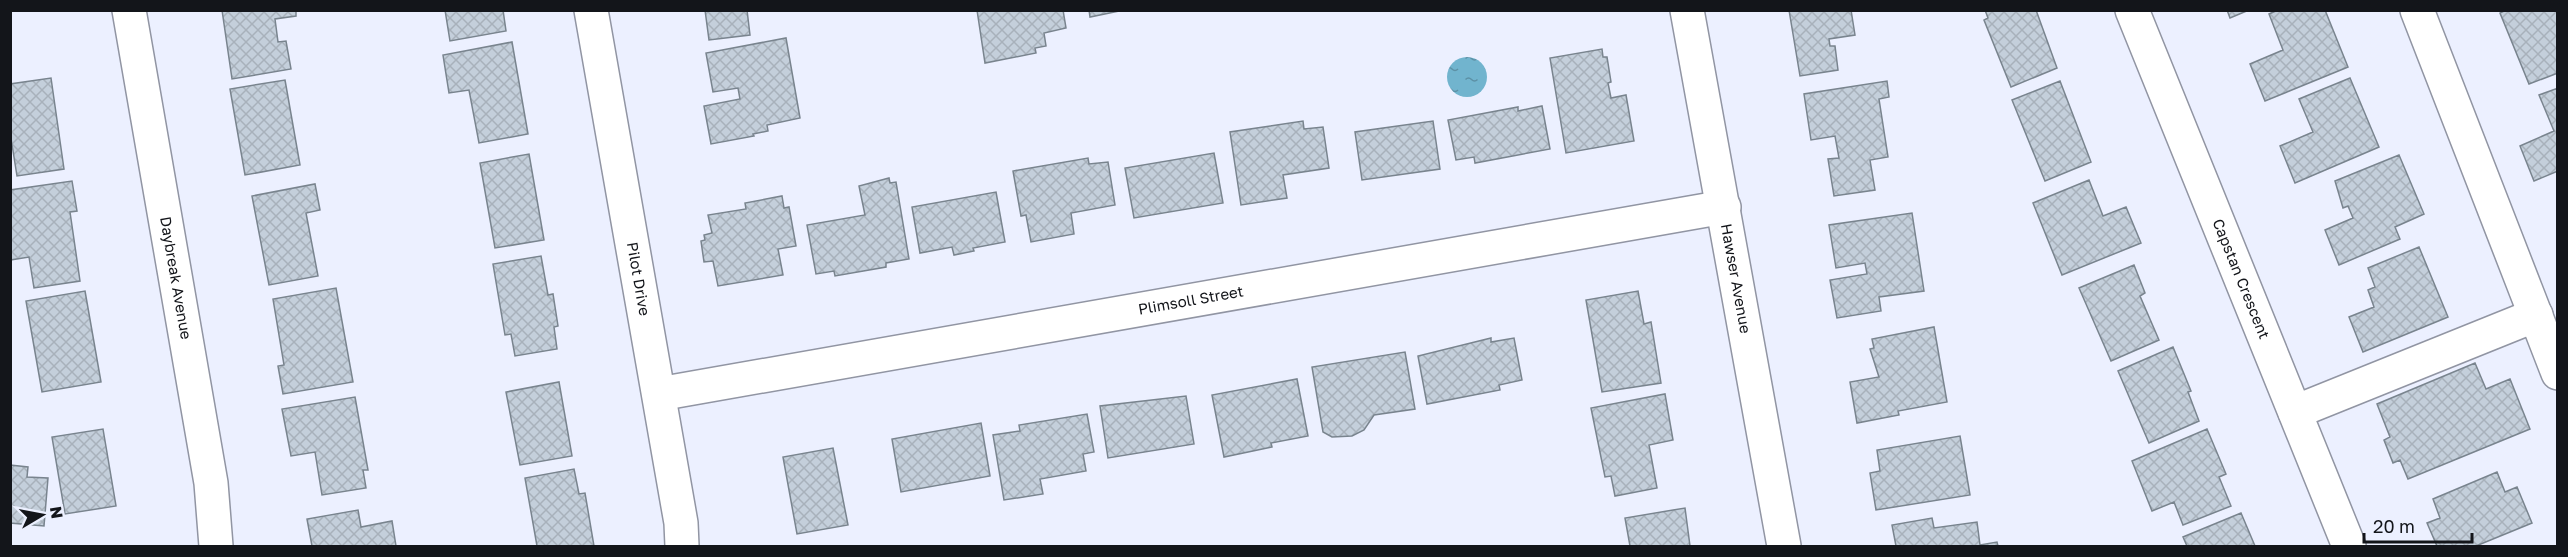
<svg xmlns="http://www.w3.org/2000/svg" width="2568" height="557" font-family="'Golos Text',sans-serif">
<defs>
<pattern id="water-ripples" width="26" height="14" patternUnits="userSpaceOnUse" patternTransform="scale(1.5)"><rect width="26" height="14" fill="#71b4ce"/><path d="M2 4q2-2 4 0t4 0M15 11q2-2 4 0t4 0" fill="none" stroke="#5c91a6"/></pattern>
<pattern id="building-cross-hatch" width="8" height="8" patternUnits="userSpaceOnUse" patternTransform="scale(1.5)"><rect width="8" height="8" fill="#c4cfdb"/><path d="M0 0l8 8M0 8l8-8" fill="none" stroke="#a8b1bb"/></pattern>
</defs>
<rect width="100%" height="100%" fill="#ecf0ff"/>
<path fill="url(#water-ripples)" d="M1447 77a20 20 0 1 1 40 0a20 20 0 1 1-40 0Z"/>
<path fill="url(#building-cross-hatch)" stroke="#79848e" stroke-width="1.5" d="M222,10H296V16L275,19L278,42L286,41L291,69L232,79Z
M445,10H503L506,31L450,41Z
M705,10H747L750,35L709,40Z
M977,10H1063L1066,28L1044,33L1046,46L1035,48L1036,53L985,63Z
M1089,10H1124L1090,17Z
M1789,10H1851L1855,35L1829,39L1830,46H1835L1838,70L1800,76Z
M1985,10H2036L2057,68L2011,87L1984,20L1988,18Z
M2227,10H2249L2230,18Z
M2278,10H2325L2348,67L2265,101L2250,64L2283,50L2269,14Z
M2506,10H2557L2558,73L2529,84L2500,13Z
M786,38L800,118L767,125L768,131L753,134L754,136L711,144L704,106L740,99L738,88L713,92L706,53Z
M512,42L528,134L479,143L469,90L449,93L443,55Z
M1602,49L1603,57H1607L1611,82L1608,83L1611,98L1626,95L1634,141L1566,153L1550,58Z
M51,78L64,169L17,176L10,132V84Z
M2350,78L2379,147L2295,183L2280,146L2313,132L2299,99Z
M285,80L300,165L245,175L230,89Z
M1887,81L1889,97L1879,99L1888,157L1870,160L1875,190L1834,196L1828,159L1839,158L1835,136L1811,140L1804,94Z
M2060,81L2091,162L2045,181L2012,100Z
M2558,88V171L2534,181L2520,146L2554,131L2539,95Z
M1542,106L1550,149L1475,163L1474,157L1456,160L1448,120L1518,107V111Z
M1303,121L1304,129L1323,127L1329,168L1283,175L1287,198L1241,205L1230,132Z
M1433,121L1440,169L1362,180L1355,132Z
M1214,153L1223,203L1134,218L1125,168Z
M529,154L544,240L495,248L480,163Z
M2399,155L2424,214L2395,227L2400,239L2339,265L2325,230L2353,218L2348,206L2343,208L2335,181Z
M1088,158L1089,164L1108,162L1115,205L1071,213L1074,234L1031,242L1026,215L1021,216L1013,171Z
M889,178L890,183L896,182L909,259L886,263V267L835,276L834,271L816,274L807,225L865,215L859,186Z
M2089,180L2103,216L2126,207L2141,243L2062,275L2033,203Z
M72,181L77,211L70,212L80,281L34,288L29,257L10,260V190Z
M315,184L320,210L306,213L318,276L269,285L252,196Z
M996,192L1005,242L973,248L974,251L954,255L952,247L920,253L912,207Z
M782,196L784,208L789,207L796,246L778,249L783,275L718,286L713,261L704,262L701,241L705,240L704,235L712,233L708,215L746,209L745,203Z
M1912,213L1924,291L1879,297L1881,311L1837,318L1830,280L1867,274L1865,263L1836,268L1829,225Z
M2419,247L2448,317L2363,352L2349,317L2374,307L2368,290L2375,287L2368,268Z
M541,256L548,295L553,294L558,326L554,327L557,349L515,356L511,334L505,335L493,264Z
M2134,265L2145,293L2140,296L2159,340L2111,361L2079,288Z
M336,288L353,382L283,394L278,366L284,365L273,299Z
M85,291L101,382L42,392L26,301Z
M1638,291L1644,324L1651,322L1661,383L1602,392L1586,300Z
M1934,327L1947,402L1898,411L1899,415L1857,423L1850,382L1879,377L1870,349L1874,348L1872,339Z
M1491,338V342L1514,338L1522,380L1499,385L1500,390L1427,404L1418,356Z
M2173,347L2191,391L2188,392L2199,421L2149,443L2118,371Z
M1405,352L1415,409L1374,415L1364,430L1352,436L1332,437L1323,432L1312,367Z
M2475,363L2486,389L2510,379L2530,429L2408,479L2400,460L2393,463L2384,440L2390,437L2377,404Z
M1297,379L1308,436L1271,443L1272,447L1224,457L1212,395Z
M559,382L572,456L520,465L506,392Z
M1665,394L1673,440L1649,445L1657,488L1615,496L1611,476L1605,477L1591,408Z
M1186,396L1194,444L1108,458L1100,406Z
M355,397L368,470H363L366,488L322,495L315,452L291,456L282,409Z
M1087,414L1094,452L1083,454L1086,471L1040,479L1043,494L1004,500L993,435L1020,431L1019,425Z
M981,423L990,476L901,492L892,439Z
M103,429L116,506L65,514L52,437Z
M2207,429L2226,474L2219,477L2231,506L2183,525L2174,502L2152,511L2132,461Z
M1960,436L1970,495L1876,510L1870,473L1880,471L1877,450Z
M833,448L848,525L797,534L783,457Z
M10,465L28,467L27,477L48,478L44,526L10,523Z
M574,469L579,494L585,493L594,546H537L525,478Z
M2497,472L2505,492L2517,487L2532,523L2476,546H2437L2427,523L2440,518L2433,499Z
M1685,508L1690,546H1630L1625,518Z
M358,510L361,527L392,521L396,546H312L307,519Z
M2241,513L2255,546H2187L2183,537Z
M1932,518L1934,528L1977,522L1980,545L1997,542L1998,546H1896L1892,525Z"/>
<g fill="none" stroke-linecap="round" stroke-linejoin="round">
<g stroke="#9195a3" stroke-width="36">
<g id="minor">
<path id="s1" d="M129,10L211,483L216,546"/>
<path id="s2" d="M591,10L681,523L682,546"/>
<path id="s3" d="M1687,10L1784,546"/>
<path id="s4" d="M2132,10L2349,546"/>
<path d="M2417,10L2558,373"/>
<path id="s5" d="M659,394L1724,207"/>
<path d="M2295,412L2536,315"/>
</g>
</g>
<use href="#minor" stroke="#fff" stroke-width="33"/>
</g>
<g text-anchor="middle" stroke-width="4.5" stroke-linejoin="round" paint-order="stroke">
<g font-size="15" fill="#13151a" stroke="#ecf0ff">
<text dy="5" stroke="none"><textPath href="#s1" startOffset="272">Daybreak Avenue</textPath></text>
<text dy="5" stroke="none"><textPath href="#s2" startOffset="273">Pilot Drive</textPath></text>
<text dy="5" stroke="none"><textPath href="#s3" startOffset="273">Hawser Avenue</textPath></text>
<text dy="5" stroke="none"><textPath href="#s4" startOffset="290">Capstan Crescent</textPath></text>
<text dy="5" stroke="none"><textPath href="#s5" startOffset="540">Plimsoll Street</textPath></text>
</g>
</g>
<rect width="2568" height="557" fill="none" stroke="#13151a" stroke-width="24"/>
<g transform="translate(42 515) rotate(80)" stroke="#ecf0ff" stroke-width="4.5" paint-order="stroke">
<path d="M0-4.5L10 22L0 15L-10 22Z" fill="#13151a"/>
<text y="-9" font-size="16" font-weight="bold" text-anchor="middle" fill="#13151a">N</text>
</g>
<path d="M2364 533v9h108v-9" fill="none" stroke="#13151a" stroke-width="3"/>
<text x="2373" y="533" font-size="18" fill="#13151a" stroke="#ecf0ff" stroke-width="4.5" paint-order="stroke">20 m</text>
</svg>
